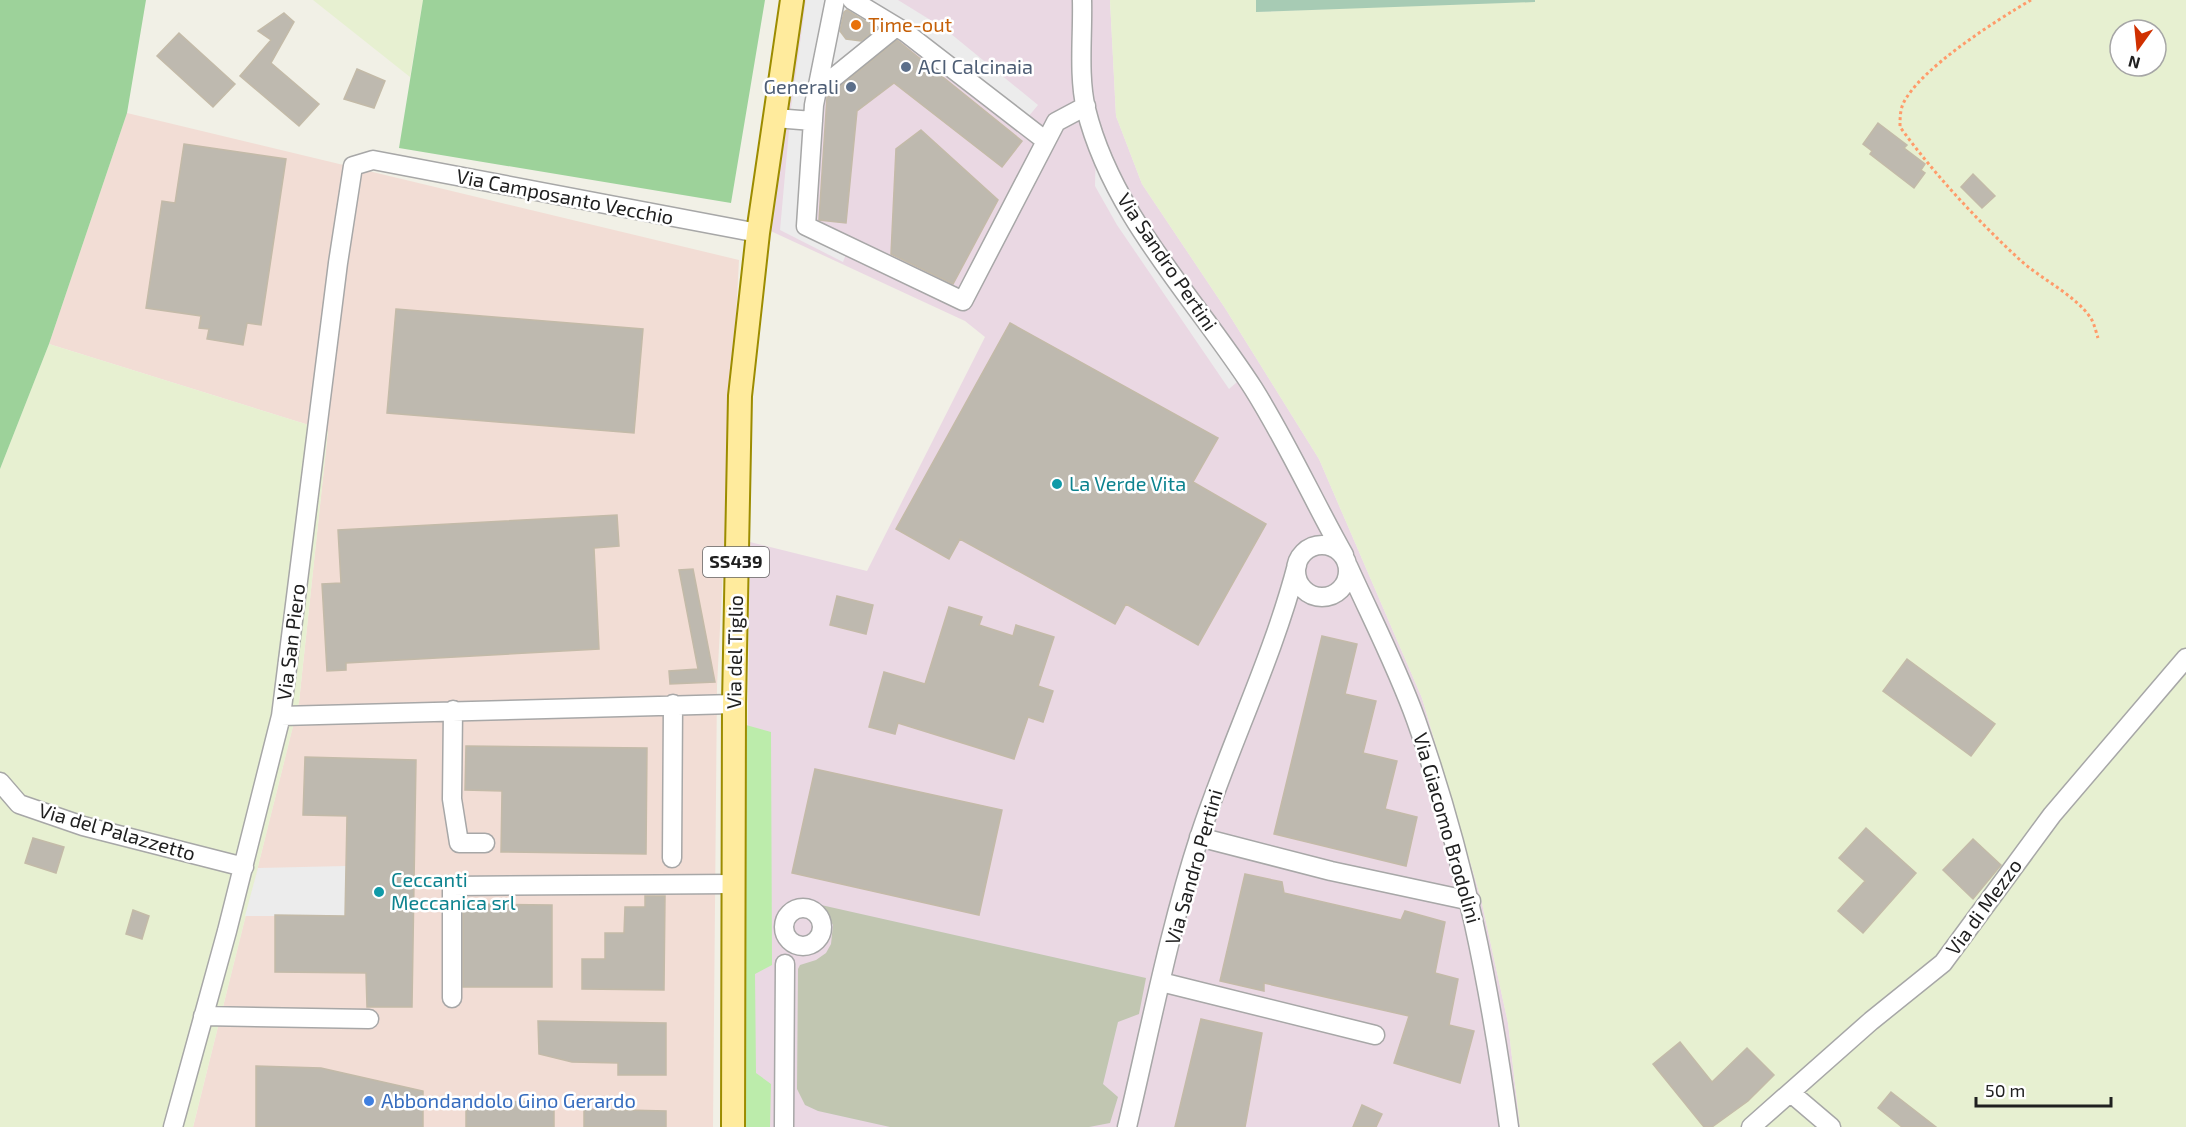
<svg xmlns="http://www.w3.org/2000/svg" width="2186" height="1127" font-family="'Exo 2',sans-serif">
<rect width="100%" height="100%" fill="#f1f0e6"/>
<path fill="#f2ddd5" d="M127,113L739,260L717,686L713,1127H193L299,702L328,431L49,344Z"/>
<path fill="#ead8e3" d="M801,0H1110L1116,116L1142,184L1225,308L1319,459L1422,698L1481,899L1508,1023L1520,1127H743L750,542L867,571L985,337L965,321L760,226Z"/>
<path fill="#c1c6b1" d="M821,905L1146,978L1139,1014L1118,1022L1103,1084L1118,1097L1110,1123L1089,1127H890L818,1111L805,1105L797,1089L798,969L800,965L816,960L826,953L831,944L833,925Z"/>
<path fill="#e7f0d1" fill-rule="evenodd" d="M313,0H423L410,77Z
M1110,0H1256L1257,12L1535,0H2186V1127H1520L1508,1023L1481,899L1422,698L1319,459L1225,308L1142,184L1116,116ZM2120,30H2156V66H2120Z
M49,344L328,431L299,702L193,1127H0V469Z"/>
<path fill="#bcecab" d="M746,725L771,732L772,965L755,974L756,1073L771,1084L770,1127H743Z"/>
<path fill="#9dd29a" d="M0,0H146L127,113L49,344L0,469Z
M423,0H765L731,203L399,148Z"/>
<path fill="#a7cbb4" d="M1256,0H1535V2L1256,12Z"/>
<path fill="#ececec" d="M806,0H898L945,29L1038,105L1023,123L905,32L817,91L806,223L849,246L843,262L780,230L791,108Z
M1096,143L1244,376L1229,389L1117,225L1095,186Z
M346,866L345,916H245L258,868Z"/>
<path fill="#beb9af" stroke="#c3baa8" stroke-width="1.5" d="M847,10L871,25L870,34L861,41L846,39L840,31L844,12Z
M284,13L294,22L271,63L319,104L299,126L240,76L271,40L258,31Z
M179,33L235,84L213,107L157,56Z
M897,40L1022,141L1002,167L894,83L857,111L846,223L819,220L827,97Z
M357,69L385,81L374,108L344,99Z
M1878,123L1907,145L1904,148L1925,164L1921,170L1925,173L1914,188L1870,154L1872,151L1863,144Z
M921,130L998,200L953,284L891,254L896,149Z
M184,144L286,159L261,325L247,323L243,345L207,339L209,329L199,328L201,316L146,308L162,201L175,203Z
M1973,174L1995,196L1982,208L1961,187Z
M396,309L643,329L634,433L387,413Z
M1010,323L1218,438L1193,482L1266,524L1198,645L1126,604L1115,624L960,539L949,559L896,529Z
M617,515L619,546L594,548L599,649L346,663V670L327,671L322,584L341,583L338,530Z
M693,569L715,682L670,684L669,671L698,669L679,570Z
M837,596L873,605L866,634L830,625Z
M949,607L982,617L979,625L1013,636L1016,625L1054,637L1038,686L1053,691L1043,722L1028,717L1014,759L898,723L895,734L869,727L884,672L925,684Z
M1322,636L1357,644L1345,694L1376,701L1363,753L1397,761L1385,809L1417,817L1406,866L1274,834Z
M1907,659L1995,724L1971,756L1883,691Z
M466,746L647,748L646,854L501,852L502,791L465,790Z
M305,757L416,760L412,1007H367L366,973L275,972V915L345,916L347,816L303,815Z
M815,769L1002,810L979,915L792,873Z
M1866,828L1916,873L1863,933L1838,911L1865,881L1839,858Z
M33,838L64,847L56,873L25,863Z
M1973,839L2001,865L1973,899L1943,870Z
M1245,874L1282,882L1284,893L1401,920L1405,911L1445,922L1435,973L1458,979L1449,1025L1474,1031L1460,1083L1394,1063L1409,1016L1264,983V991L1220,981Z
M645,896H665L664,990L582,989V959H605V933H624L625,907H645Z
M463,904L552,905V987H463Z
M133,910L149,916L142,939L126,934Z
M1201,1019L1262,1033L1245,1127H1175Z
M538,1021L666,1023V1075H618V1063L572,1062L539,1054Z
M1680,1042L1712,1082L1747,1048L1774,1075L1748,1101L1712,1127H1704L1653,1064Z
M256,1066L321,1068L423,1091V1127H256Z
M1891,1092L1936,1127H1902L1878,1108Z
M466,1101L554,1102V1127H466Z
M1362,1105L1382,1114L1376,1127H1353Z
M584,1109L666,1111V1127H584Z"/>
<g fill="none" stroke-linecap="round" stroke-linejoin="round">
<g stroke="#a7a7a7" stroke-width="21">
<path id="minor" d="M835,0L814,105L806,226L963,301L1056,122L1086,106
M852,0L905,32L1046,141
M1082,0C1083,35 1078,75 1086,109C1112,215 1195,298 1253,388C1287,442 1313,500 1344,555
M817,91L896,27
M775,118L813,121
M1296 571a26 26 0 1 1 52 0a26 26 0 1 1-52 0Z
M1348,566C1371,617 1397,667 1416,720C1464,855 1490,986 1509,1127
M453,710L452,799L459,843H485
M281,716L734,704
M0,782L19,804L83,826L244,867
M1199,837L1331,871L1471,901
M672,858L673,704
M784 927a19 19 0 1 1 38 0a19 19 0 1 1-38 0Z
M1161,982L1375,1035
M452,998V886L734,884
M203,1016L369,1019
M1791,1093L1831,1127
M173,1127L227,931L281,716L338,263L353,166L373,160L758,233
M784,1127L785,964
M1127,1127C1150,1030 1169,930 1200,835C1230,744 1273,657 1297,565
M1751,1127L1871,1021L1943,963L2052,815L2186,658"/>
</g>
<g stroke="#9c8c00" stroke-width="26">
<path id="major" d="M733,1127L734,704L740,396L758,233L792,0"/>
</g>
<path stroke="#ff9b6a" stroke-width="3" stroke-dasharray="3 3" stroke-linecap="butt" d="M2031,0C1997,20 1919,69 1903,104C1900,111 1900,119 1900,127C1935,175 1976,219 2019,259C2039,278 2074,294 2090,317C2094,322 2096,332 2098,338"/>
<use href="#minor" stroke="#fff" stroke-width="18"/>
<use href="#major" stroke="#ffeb9d" stroke-width="22"/>
</g>
<circle fill="#e8710a" stroke="#fff" stroke-width="2" cx="856" cy="25" r="6"/>
<g fill="#5c6f8a" stroke="#fff" stroke-width="2">
<circle cx="906" cy="67" r="6"/>
<circle cx="851" cy="87" r="6"/>
</g>
<g fill="#0f9aa8" stroke="#fff" stroke-width="2">
<circle cx="1057" cy="484" r="6"/>
<circle cx="379" cy="892" r="6"/>
</g>
<circle fill="#3f7fe0" stroke="#fff" stroke-width="2" cx="369" cy="1101" r="6"/>
<g text-anchor="middle" stroke-width="5" stroke-linejoin="round" paint-order="stroke">
<rect fill="#fff" stroke="#636363" stroke-width="1.5" x="703" y="547" width="66" height="30" rx="4.5"/>
<g font-size="18" font-weight="bold" fill="#202020">
<text x="736" y="568">SS439</text>
</g>
<g font-size="20" fill="#c56008" stroke="#fff" text-anchor="start">
<text x="868" y="32">Time-out</text>
</g>
<g font-size="20" fill="#4e5e75" stroke="#fff" text-anchor="start">
<text x="918" y="74">ACI Calcinaia</text>
<text x="839" y="94" text-anchor="end">Generali</text>
</g>
<g font-size="20" fill="#202020" stroke="#fff">
<text transform="translate(565 197) rotate(11)" y="7">Via Camposanto Vecchio</text>
<text transform="translate(1167 262) rotate(56)" y="7">Via Sandro Pertini</text>
<text transform="translate(291 642) rotate(-83)" y="7">Via San Piero</text>
<text transform="translate(735 652) rotate(-89)" y="7">Via del Tiglio</text>
<text transform="translate(1447 828) rotate(74)" y="7">Via Giacomo Brodolini</text>
<text transform="translate(117 832) rotate(16)" y="7">Via del Palazzetto</text>
<text transform="translate(1194 867) rotate(-74)" y="7">Via Sandro Pertini</text>
<text transform="translate(1984 907) rotate(-54)" y="7">Via di Mezzo</text>
</g>
<g font-size="20" fill="#0d838f" stroke="#fff" text-anchor="start">
<text x="1069" y="491">La Verde Vita</text>
<text x="391" y="887">Ceccanti<tspan x="391" dy="23">Meccanica srl</tspan></text>
</g>
<g font-size="20" fill="#366cbe" stroke="#fff" text-anchor="start">
<text x="381" y="1108">Abbondandolo Gino Gerardo</text>
</g>
</g>
<g transform="translate(2138 48) rotate(195)"><circle r="28" fill="#ffffff" stroke="#a6a6a6" stroke-width="1.5"/>
<path d="M0-4.5L10 22L0 15L-10 22Z" fill="#d03000"/>
<text y="-9" font-size="16" font-weight="bold" text-anchor="middle" fill="#202020">N</text>
</g>
<path d="M1976 1097v9h135v-9" fill="none" stroke="#202020" stroke-width="3"/>
<text x="1985" y="1097" font-size="18" fill="#202020" stroke="#ffffff" stroke-width="4.5" paint-order="stroke">50 m</text>
</svg>
